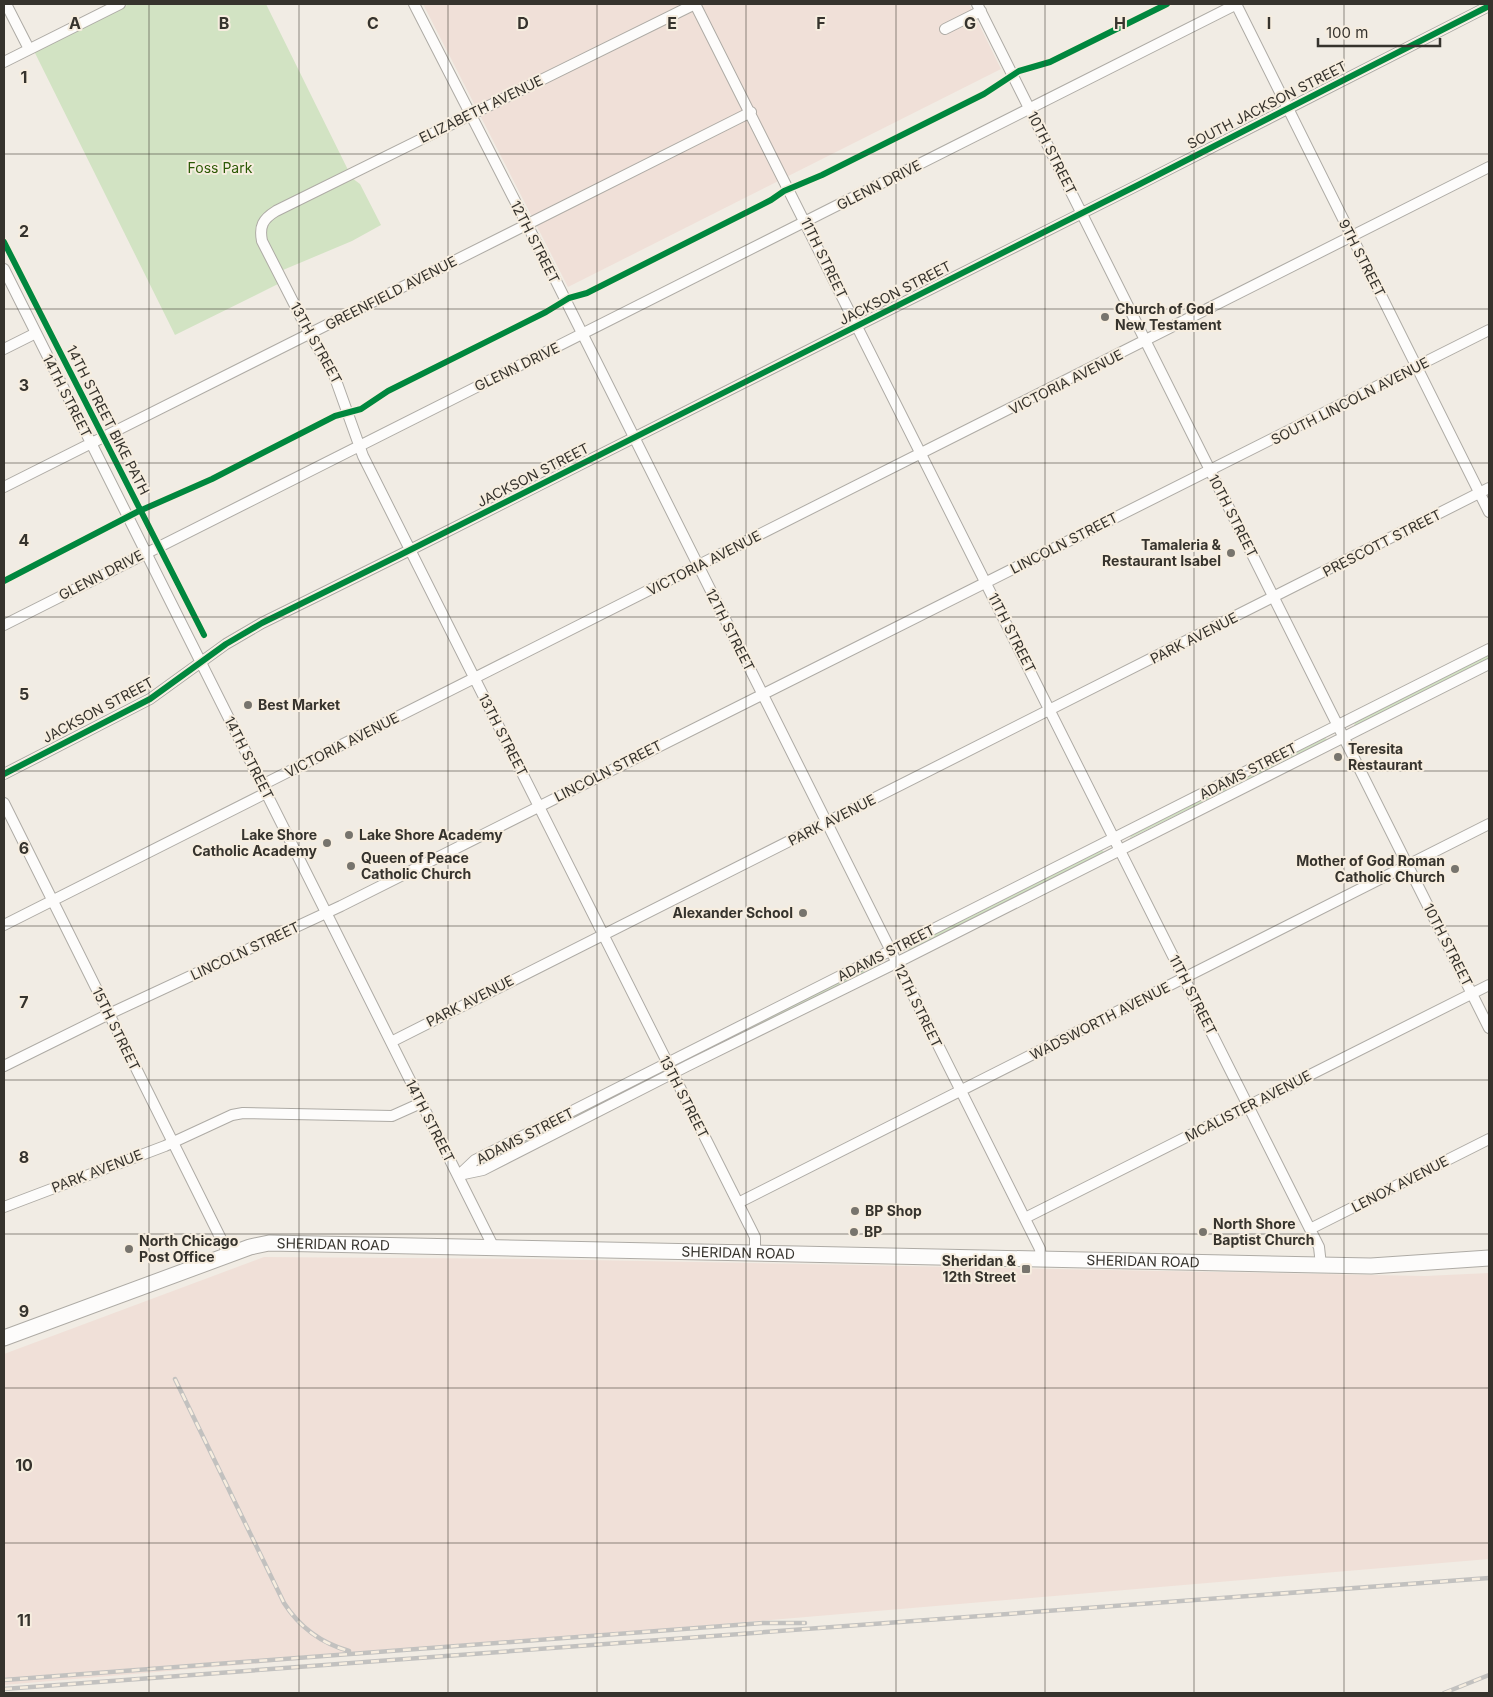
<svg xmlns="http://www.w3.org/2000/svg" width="1493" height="1697" font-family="Inter,sans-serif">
<rect width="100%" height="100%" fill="#f1ece4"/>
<path fill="#f0e0d8" d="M423,4H969L1001,69L568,287Z
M264,1257L535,1259L1425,1276L1489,1273V1559L4,1685V1354Z"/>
<path fill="#d2e3c3" d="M129,4H266L352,178L360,184L381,225L352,241L283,270L280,283L175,335L34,51Z
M1489,653V660L1354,726L1355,722Z
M1325,738L1328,740L1130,838L1131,835Z
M1102,850L1104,852L910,951L907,950L908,947Z
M879,962V966L684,1063L683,1061Z
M654,1074L656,1076L477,1166L476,1165Z"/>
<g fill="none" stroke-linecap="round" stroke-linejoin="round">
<g stroke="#aeaba5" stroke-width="12">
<path id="minor" d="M6,4L29,49
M414,4L555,279L1040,1249L1041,1259
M695,4L276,211C263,219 259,226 262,241L309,333L334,375L363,456L755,1237V1253
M695,4L1319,1247L1321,1265
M977,4L1489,1028
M1236,4L1489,512
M945,29L981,11
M4,62L120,4
M4,269L494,1248
M4,349L36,333
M4,487L751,112
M4,625L1237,4
M4,774L150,699L226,644L262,623L400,555L1140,184L1489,6
M262,785L1489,167
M4,803L229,1255
M4,925L266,793
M391,1042L1489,488
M4,1066L109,1014L341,906L1489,330
M459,1175L483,1170L687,1066L906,958L1489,664
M458,1176L475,1160L1489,649
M738,1203L1489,824
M4,1207L165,1146L232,1115L243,1113L392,1116L421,1103
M1025,1218L1489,985
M1310,1229L1489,1139"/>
</g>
<g stroke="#aeaba5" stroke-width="17">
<g id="highway">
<path id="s1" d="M4,1338L250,1247L269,1243L1371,1266L1489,1258"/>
</g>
</g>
<use href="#minor" stroke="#fdfcfb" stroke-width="10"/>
<use href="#highway" stroke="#fdfcfb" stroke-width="15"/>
<g stroke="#c2c1bf" stroke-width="4.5">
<path id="rail" d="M175,1379L284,1603C300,1628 321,1643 349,1651
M4,1680L763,1623H805
M4,1689L1489,1578
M1444,1693L1489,1675"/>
</g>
<use href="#rail" stroke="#f6eddf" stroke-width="2.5" stroke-dasharray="8" stroke-linecap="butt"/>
<g stroke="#f6eddf" stroke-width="9">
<path id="cycleway" d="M4,242L204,635
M4,581L137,512L212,479L335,416L361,409L388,391L546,312L569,298L587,293L771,200L784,191L822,175L984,94L1019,71L1050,62L1167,4
M4,774L150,699L226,644L262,623L400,555L1140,184L1489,6"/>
</g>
<use href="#cycleway" stroke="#00873e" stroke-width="6"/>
</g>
<path fill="none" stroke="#36332d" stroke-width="1" stroke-opacity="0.55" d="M149,4V1693M299,4V1693M448,4V1693M597,4V1693M746,4V1693M896,4V1693M1045,4V1693M1194,4V1693M1344,4V1693M4,154H1489M4,309H1489M4,463H1489M4,617H1489M4,771H1489M4,926H1489M4,1080H1489M4,1234H1489M4,1388H1489M4,1543H1489"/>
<g fill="#77746d" stroke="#f6eddf" stroke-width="2">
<circle cx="1105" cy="317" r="5"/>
<circle cx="1231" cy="553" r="5"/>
<circle cx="248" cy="705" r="5"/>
<circle cx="1338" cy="757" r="5"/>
<circle cx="349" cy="835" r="5"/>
<circle cx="327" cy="843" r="5"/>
<circle cx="351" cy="866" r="5"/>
<circle cx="1455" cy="869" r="5"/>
<circle cx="803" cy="913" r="5"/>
<circle cx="855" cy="1211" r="5"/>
<circle cx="854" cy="1232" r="5"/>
<circle cx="1203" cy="1232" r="5"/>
<circle cx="129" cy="1249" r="5"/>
<rect x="1021" y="1264" width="10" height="10" rx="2.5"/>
</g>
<g text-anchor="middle" stroke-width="4" stroke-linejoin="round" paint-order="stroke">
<g font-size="14" fill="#36332d" stroke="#f6eddf">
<text transform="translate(1267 105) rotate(-27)" y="5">SOUTH JACKSON STREET</text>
<text transform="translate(481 109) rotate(-26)" y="5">ELIZABETH AVENUE</text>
<text transform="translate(1052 153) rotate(63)" y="5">10TH STREET</text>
<text transform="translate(879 185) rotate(-27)" y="5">GLENN DRIVE</text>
<text transform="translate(535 242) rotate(63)" y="5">12TH STREET</text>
<text transform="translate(824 258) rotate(64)" y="5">11TH STREET</text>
<text transform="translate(1362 258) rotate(63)" y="5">9TH STREET</text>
<text transform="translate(391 293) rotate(-27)" y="5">GREENFIELD AVENUE</text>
<text transform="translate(895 293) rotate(-27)" y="5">JACKSON STREET</text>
<text transform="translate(316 343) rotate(61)" y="5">13TH STREET</text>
<text transform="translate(517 367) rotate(-26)" y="5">GLENN DRIVE</text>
<text transform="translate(1066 382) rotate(-27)" y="5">VICTORIA AVENUE</text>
<text transform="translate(67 396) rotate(63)" y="5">14TH STREET</text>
<text transform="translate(1350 401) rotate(-27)" y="5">SOUTH LINCOLN AVENUE</text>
<text transform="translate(108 420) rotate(63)" y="5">14TH STREET BIKE PATH</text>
<text transform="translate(533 475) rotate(-27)" y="5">JACKSON STREET</text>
<text transform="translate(1233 516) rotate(63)" y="5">10TH STREET</text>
<text transform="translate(1064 543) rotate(-27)" y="5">LINCOLN STREET</text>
<text transform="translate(1382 543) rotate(-27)" y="5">PRESCOTT STREET</text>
<text transform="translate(704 563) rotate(-27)" y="5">VICTORIA AVENUE</text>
<text transform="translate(101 575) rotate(-27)" y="5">GLENN DRIVE</text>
<text transform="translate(730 630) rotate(63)" y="5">12TH STREET</text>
<text transform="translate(1012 633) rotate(63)" y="5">11TH STREET</text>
<text transform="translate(1194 638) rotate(-27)" y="5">PARK AVENUE</text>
<text transform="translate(98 710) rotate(-28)" y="5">JACKSON STREET</text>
<text transform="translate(503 735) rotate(63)" y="5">13TH STREET</text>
<text transform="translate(342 745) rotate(-27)" y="5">VICTORIA AVENUE</text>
<text transform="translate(249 758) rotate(63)" y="5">14TH STREET</text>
<text transform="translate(608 771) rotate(-27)" y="5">LINCOLN STREET</text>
<text transform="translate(1248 771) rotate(-27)" y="5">ADAMS STREET</text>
<text transform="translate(832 820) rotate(-27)" y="5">PARK AVENUE</text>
<text transform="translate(1448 945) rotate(63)" y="5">10TH STREET</text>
<text transform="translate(245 951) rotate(-25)" y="5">LINCOLN STREET</text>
<text transform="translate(886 953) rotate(-27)" y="5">ADAMS STREET</text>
<text transform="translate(1193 995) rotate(63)" y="5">11TH STREET</text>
<text transform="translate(470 1001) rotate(-27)" y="5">PARK AVENUE</text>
<text transform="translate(918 1006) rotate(64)" y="5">12TH STREET</text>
<text transform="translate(1100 1021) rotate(-27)" y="5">WADSWORTH AVENUE</text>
<text transform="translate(116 1029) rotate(64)" y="5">15TH STREET</text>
<text transform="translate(684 1097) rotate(63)" y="5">13TH STREET</text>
<text transform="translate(1248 1106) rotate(-27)" y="5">MCALISTER AVENUE</text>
<text transform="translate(430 1121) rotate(63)" y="5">14TH STREET</text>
<text transform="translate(525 1136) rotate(-27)" y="5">ADAMS STREET</text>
<text transform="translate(97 1171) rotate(-21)" y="5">PARK AVENUE</text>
<text transform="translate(1400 1184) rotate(-27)" y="5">LENOX AVENUE</text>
<text dy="5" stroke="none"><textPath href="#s1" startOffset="346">SHERIDAN ROAD</textPath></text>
<text dy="5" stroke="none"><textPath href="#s1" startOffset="751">SHERIDAN ROAD</textPath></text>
<text dy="5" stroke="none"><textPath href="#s1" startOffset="1156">SHERIDAN ROAD</textPath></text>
</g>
<g font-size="14" fill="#2c5905" stroke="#f6eddf">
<text x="220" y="173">Foss Park</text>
</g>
<g font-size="14" font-weight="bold" fill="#36332d" stroke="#f6eddf" text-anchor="start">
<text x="1115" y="314">Church of God<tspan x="1115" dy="16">New Testament</tspan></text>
<text x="1221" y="550" text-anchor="end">Tamaleria &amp;<tspan x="1221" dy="16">Restaurant Isabel</tspan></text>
<text x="258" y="710">Best Market</text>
<text x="1348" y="754">Teresita<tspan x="1348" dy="16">Restaurant</tspan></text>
<text x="317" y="840" text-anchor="end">Lake Shore<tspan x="317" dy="16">Catholic Academy</tspan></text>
<text x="359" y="840">Lake Shore Academy</text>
<text x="361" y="863">Queen of Peace<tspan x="361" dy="16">Catholic Church</tspan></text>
<text x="1445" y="866" text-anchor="end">Mother of God Roman<tspan x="1445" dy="16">Catholic Church</tspan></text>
<text x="793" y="918" text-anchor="end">Alexander School</text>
<text x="865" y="1216">BP Shop</text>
<text x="1213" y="1229">North Shore<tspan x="1213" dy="16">Baptist Church</tspan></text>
<text x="864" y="1237">BP</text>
<text x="139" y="1246">North Chicago<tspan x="139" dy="16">Post Office</tspan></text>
<text x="1016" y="1266" text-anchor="end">Sheridan &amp;<tspan x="1016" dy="16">12th Street</tspan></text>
</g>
</g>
<g font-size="16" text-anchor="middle" font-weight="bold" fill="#36332d" stroke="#f6eddf" stroke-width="4" stroke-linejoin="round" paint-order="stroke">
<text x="75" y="29">A</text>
<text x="224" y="29">B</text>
<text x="373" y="29">C</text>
<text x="523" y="29">D</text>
<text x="672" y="29">E</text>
<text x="821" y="29">F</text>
<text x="970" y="29">G</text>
<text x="1120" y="29">H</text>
<text x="1269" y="29">I</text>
<text x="24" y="83">1</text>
<text x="24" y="237">2</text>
<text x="24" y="391">3</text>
<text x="24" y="546">4</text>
<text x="24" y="700">5</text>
<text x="24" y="854">6</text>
<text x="24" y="1008">7</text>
<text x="24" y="1163">8</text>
<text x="24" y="1317">9</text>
<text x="24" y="1471">10</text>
<text x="24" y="1626">11</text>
</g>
<rect width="1493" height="1697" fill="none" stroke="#36332d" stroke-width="10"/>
<path d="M1318 38v8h122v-8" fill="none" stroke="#36332d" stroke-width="2.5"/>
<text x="1326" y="38" font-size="15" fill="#36332d" stroke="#f6eddf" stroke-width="4" paint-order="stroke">100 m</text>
</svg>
